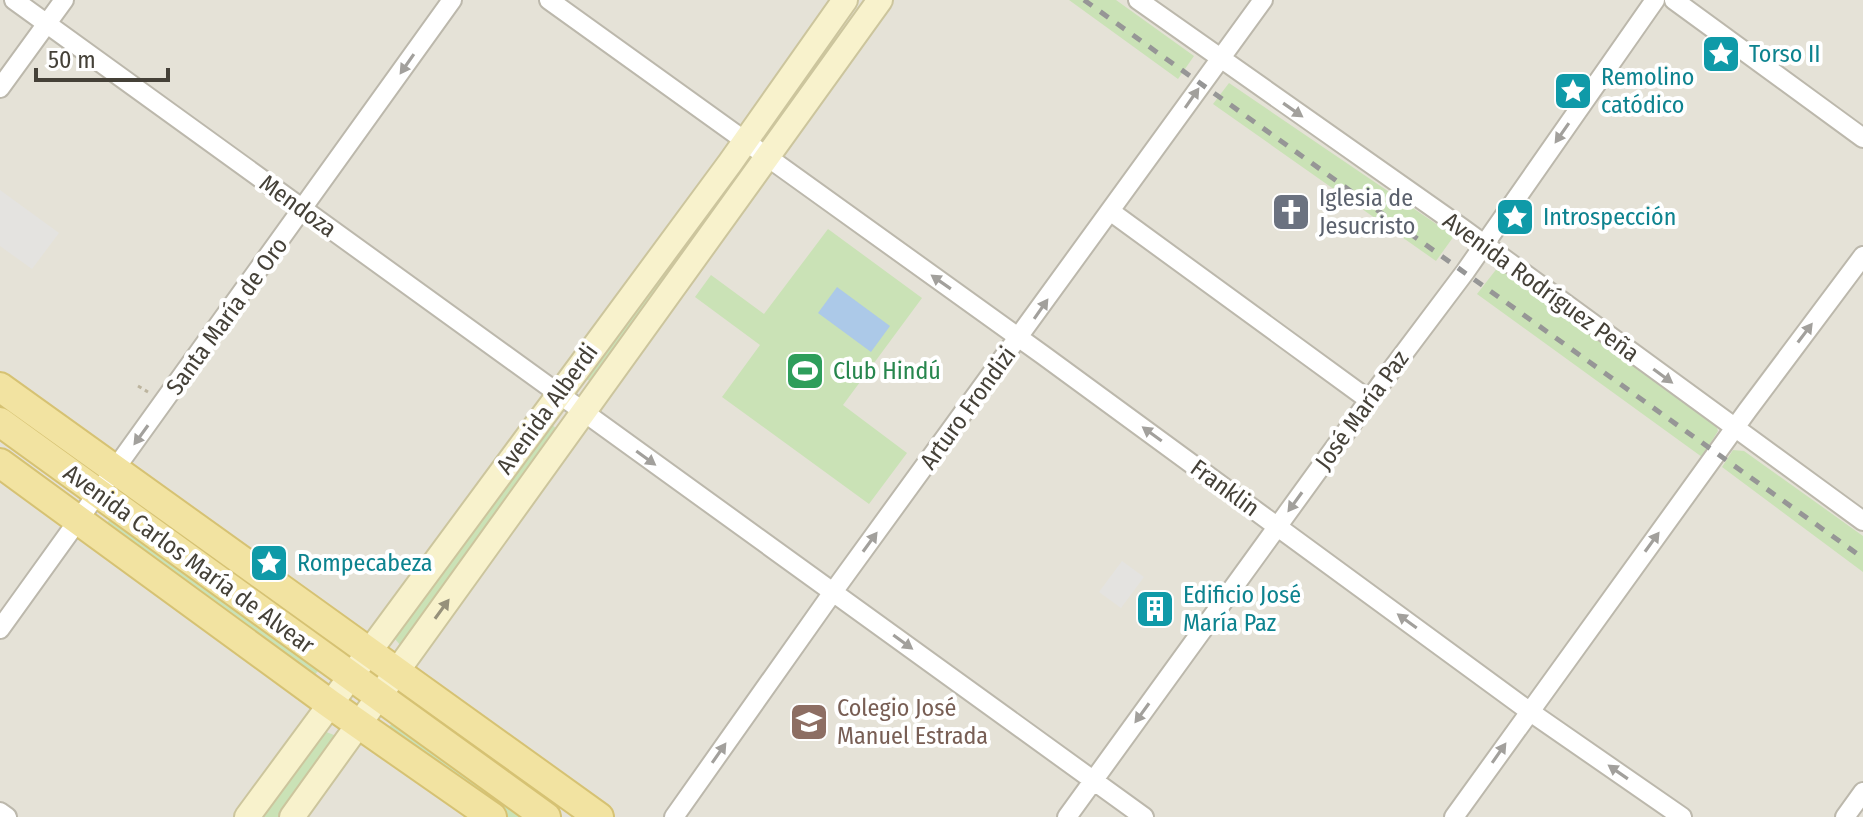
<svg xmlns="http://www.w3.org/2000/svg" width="1863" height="817" font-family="'Fira Sans Condensed',sans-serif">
<rect width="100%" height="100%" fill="#f2f0e8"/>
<path fill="#e5e2d7" d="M0,0H1863V817H0Z"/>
<path fill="#cae2b6" d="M1069,0H1116L1194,56L1178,79Z
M1229,83L1454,236L1436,261L1213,104Z
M729,178L737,184L592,381L583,379Z
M828,229L922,298L843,405L907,453L869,504L722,397L760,345L695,297L711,275L764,314Z
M1498,267L1715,422L1718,431L1702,457L1477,294Z
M552,425L557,429L401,646L395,639L546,426Z
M1733,450L1744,451L1863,536V572L1722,467Z
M111,518L322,666L313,677L106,524Z
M393,722L529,817H508L390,732L388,728Z
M321,730L334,735L336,741L281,817H262Z"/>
<path fill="#e4e3e0" d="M0,190L59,233L32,269L0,246Z
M1122,561L1144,577L1121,608L1099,592Z"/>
<path fill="#acc9e8" d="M837,287L890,326L871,352L818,313Z"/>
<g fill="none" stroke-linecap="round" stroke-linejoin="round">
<g stroke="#bcb8ac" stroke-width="22">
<path id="street" d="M14,0L1144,817
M549,0L1043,355L1529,711L1682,817
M1138,0L1462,228L1863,521
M1674,0L1863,138
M0,88L64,0
M1110,211L1369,400
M0,629L452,0
M0,812L7,817
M674,817L833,592L1263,0
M1067,817L1380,385L1465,272L1655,0
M1454,817L1747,411L1863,256
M1845,817L1863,792"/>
</g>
<g stroke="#ccc59d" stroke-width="28">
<path id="secondary" d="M247,817L730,163L845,0
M292,817L880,0"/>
</g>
<g stroke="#d6c273" stroke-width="32">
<path id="primary" d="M0,387L599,817
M0,422L546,817
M0,463L330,704L492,817"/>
</g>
<path stroke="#bdb59f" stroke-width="3" stroke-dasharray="4 4" stroke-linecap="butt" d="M138,386L148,392"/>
<use href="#street" stroke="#fff" stroke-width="18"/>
<use href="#secondary" stroke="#f8f2cc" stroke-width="24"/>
<use href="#primary" stroke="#f2e3a1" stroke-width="28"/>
<path stroke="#969696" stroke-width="5" stroke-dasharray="10 10" stroke-linecap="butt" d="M1084,0L1863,558"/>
</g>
<defs><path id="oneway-solid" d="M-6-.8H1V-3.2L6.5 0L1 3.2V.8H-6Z" transform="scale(2)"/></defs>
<g fill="#a2a09c">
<use href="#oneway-solid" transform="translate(407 64) rotate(125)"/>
<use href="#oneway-solid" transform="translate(1192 98) rotate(-55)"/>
<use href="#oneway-solid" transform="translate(1293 110) rotate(35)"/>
<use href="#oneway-solid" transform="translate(1562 133) rotate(125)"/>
<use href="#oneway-solid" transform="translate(941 282) rotate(-145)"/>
<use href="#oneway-solid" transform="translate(1041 309) rotate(-55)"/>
<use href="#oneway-solid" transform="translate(1805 333) rotate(-53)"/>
<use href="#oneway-solid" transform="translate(1663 376) rotate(36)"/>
<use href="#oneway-solid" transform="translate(1152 434) rotate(-144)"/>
<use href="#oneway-solid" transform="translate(141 435) rotate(126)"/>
<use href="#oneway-solid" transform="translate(646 458) rotate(36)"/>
<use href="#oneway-solid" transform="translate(1295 502) rotate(126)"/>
<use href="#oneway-solid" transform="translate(870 542) rotate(-54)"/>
<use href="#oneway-solid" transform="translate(1652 542) rotate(-54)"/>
<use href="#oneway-solid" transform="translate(1407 621) rotate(-144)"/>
<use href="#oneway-solid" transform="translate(903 642) rotate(36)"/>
<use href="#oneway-solid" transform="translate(1142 713) rotate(126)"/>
<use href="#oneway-solid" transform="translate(719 753) rotate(-55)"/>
<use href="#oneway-solid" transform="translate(1499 753) rotate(-55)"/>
<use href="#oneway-solid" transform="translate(1618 772) rotate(-145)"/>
</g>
<use fill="#96917b" href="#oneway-solid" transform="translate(442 609) rotate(-54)"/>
<defs>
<g id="sight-square" transform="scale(2)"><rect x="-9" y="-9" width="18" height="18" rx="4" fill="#0f9aa8" stroke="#fff"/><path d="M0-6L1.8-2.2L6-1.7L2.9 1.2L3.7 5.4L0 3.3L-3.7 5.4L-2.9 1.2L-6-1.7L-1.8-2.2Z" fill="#fff"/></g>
<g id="church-square" transform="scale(2)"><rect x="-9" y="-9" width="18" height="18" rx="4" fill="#6b7280" stroke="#fff"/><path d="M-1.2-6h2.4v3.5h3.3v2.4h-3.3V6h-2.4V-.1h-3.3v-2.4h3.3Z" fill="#fff"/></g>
<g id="stadium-square" transform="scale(2)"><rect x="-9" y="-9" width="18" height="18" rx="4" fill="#2e9e5b" stroke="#fff"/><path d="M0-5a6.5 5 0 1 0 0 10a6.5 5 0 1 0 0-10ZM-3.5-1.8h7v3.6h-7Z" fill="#fff"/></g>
<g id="building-square" transform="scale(2)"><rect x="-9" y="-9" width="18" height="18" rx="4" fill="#0f9aa8" stroke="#fff"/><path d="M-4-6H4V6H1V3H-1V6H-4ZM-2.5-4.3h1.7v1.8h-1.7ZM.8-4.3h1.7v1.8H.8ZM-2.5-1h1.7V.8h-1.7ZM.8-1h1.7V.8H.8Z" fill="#fff"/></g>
<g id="school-square" transform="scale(2)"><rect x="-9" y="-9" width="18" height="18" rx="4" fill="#8d6e63" stroke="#fff"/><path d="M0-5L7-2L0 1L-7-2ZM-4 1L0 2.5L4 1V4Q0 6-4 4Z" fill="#fff"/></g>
</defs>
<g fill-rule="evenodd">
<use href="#sight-square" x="1721" y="54"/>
<use href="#sight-square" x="1573" y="91"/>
<use href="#church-square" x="1291" y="212"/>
<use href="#sight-square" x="1515" y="217"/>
<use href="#stadium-square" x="805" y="371"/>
<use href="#sight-square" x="269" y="563"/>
<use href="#building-square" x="1155" y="609"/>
<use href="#school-square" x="809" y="722"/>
</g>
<g text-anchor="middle" stroke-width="8" stroke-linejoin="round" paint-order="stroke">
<g font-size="24" fill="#0d838f" stroke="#fff" text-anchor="start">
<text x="1749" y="62">Torso II</text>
<text x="1601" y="85">Remolino<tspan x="1601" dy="28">catódico</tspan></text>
<text x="1543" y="225">Introspección</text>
<text x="297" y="571">Rompecabeza</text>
<text x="1183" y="603">Edificio José<tspan x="1183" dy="28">María Paz</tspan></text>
</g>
<g font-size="24" fill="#5b616d" stroke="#fff" text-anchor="start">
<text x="1319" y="206">Iglesia de<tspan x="1319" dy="28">Jesucristo</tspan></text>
</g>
<g font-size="24" fill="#454138" stroke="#fff">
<text transform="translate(298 206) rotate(36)" y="8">Mendoza</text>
<text transform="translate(1541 287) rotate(36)" y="8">Avenida Rodríguez Peña</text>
<text transform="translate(227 316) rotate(-54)" y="8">Santa María de Oro</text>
<text transform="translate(968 408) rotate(-54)" y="8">Arturo Frondizi</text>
<text transform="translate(547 409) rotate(-54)" y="8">Avenida Alberdi</text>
<text transform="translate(1362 410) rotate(-54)" y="8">José María Paz</text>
<text transform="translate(1225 488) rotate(36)" y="8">Franklin</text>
<text transform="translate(189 559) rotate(36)" y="8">Avenida Carlos María de Alvear</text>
</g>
<g font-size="24" fill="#27864d" stroke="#fff" text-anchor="start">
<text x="833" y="379">Club Hindú</text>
</g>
<g font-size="24" fill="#785e54" stroke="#fff" text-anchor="start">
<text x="837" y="716">Colegio José<tspan x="837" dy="28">Manuel Estrada</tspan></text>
</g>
</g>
<path d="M36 68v12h132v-12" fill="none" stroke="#454138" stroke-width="4"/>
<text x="48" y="68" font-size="24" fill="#454138" stroke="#ffffff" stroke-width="6" paint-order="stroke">50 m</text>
</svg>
